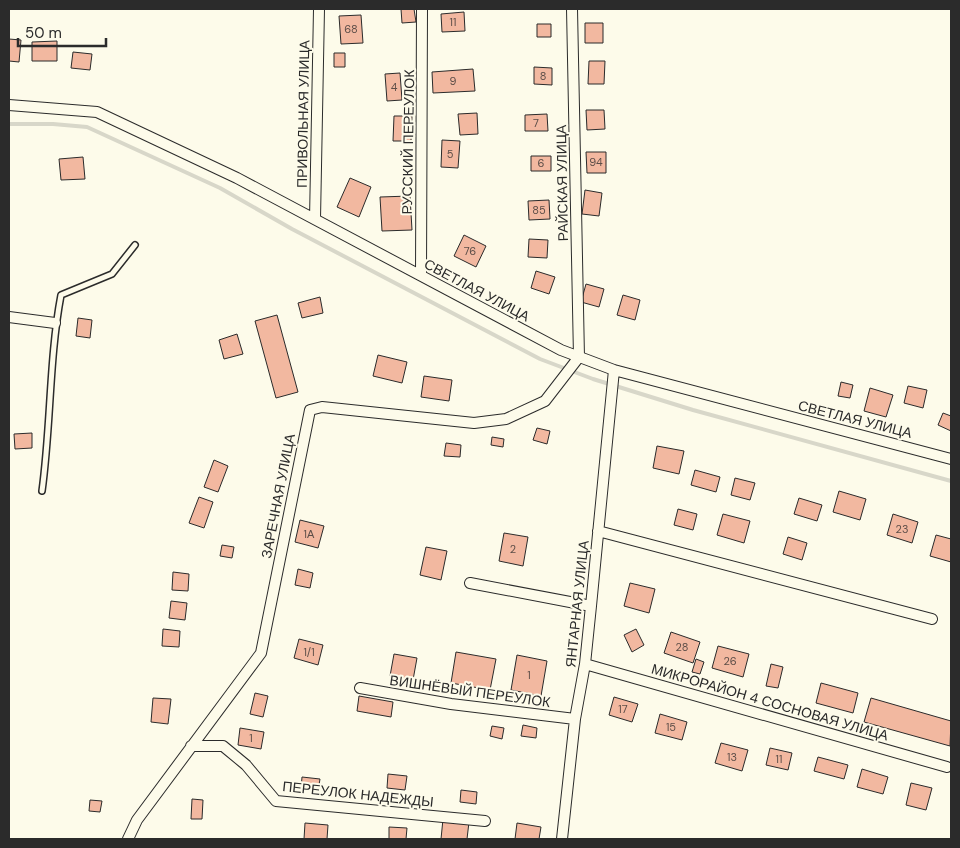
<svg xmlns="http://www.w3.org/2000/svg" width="960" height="848" font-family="'DM Sans',sans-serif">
<rect width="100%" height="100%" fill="#fdfbea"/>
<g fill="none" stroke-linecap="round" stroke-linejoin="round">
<path stroke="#d8d7c9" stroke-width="4" d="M9,124H53L87,127L220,188L292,229L540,359L593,379L693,410L951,481"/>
</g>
<path fill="#f2b8a0" stroke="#2b2b2b" d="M401,9H414L416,22L402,23Z
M464,12L465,31L442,32L441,14Z
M361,15L363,43L341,44L339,16Z
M585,23H603V43H585Z
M537,24H551V37H537Z
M9,39L21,40L19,62L9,61Z
M57,41V61H32V42Z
M73,52L92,54L90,70L71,68Z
M334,53H345V67H334Z
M589,61H605L604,84H588Z
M534,67L552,68V85L534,84Z
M473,69L475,91L433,93L432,72Z
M400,73L402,100L387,101L385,74Z
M586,110H604L605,129L587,130Z
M477,113L478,134L460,135L458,114Z
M547,114L548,131H525V115Z
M394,116H412L411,141H393Z
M442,140L460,141L458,168L441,167Z
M586,152H606V173H587Z
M531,156H551V171H531Z
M83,157L85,179L61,180L59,159Z
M350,178L371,187L359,217L337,207Z
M585,190L602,193L599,216L582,214Z
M410,196L412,230L382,231L380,197Z
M549,200L550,219L529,220L528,201Z
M464,235L486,246L476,267L454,256Z
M529,239L548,240L547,258L528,257Z
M536,271L555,277L549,294L531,288Z
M586,284L604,289L599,307L581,302Z
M623,295L640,300L635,320L617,315Z
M320,297L323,313L302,318L298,303Z
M277,315L298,392L276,398L255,321Z
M78,318L92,320L90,338L76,336Z
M237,334L243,354L224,359L219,340Z
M378,355L407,362L402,383L373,376Z
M424,376L452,380L449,401L421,397Z
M841,382L853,385L850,398L838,396Z
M908,386L927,390L923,408L904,403Z
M870,388L893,395L886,417L864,411Z
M943,413L951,416V431L938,425Z
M537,428L550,431L547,444L533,440Z
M32,433V448L15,449L14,434Z
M492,437L504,439L503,447L491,445Z
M446,443L461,445L460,457L444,456Z
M657,446L684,451L679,474L653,468Z
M214,460L228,466L218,492L204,487Z
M695,470L720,477L716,492L691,485Z
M735,478L755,483L750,500L731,495Z
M839,491L866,499L860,520L833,512Z
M199,497L213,502L204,528L189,523Z
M799,498L822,505L817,521L794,514Z
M678,509L697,514L693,530L674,525Z
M723,514L750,521L744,543L717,535Z
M893,514L918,522L912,543L887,535Z
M300,520L324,526L318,548L295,542Z
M504,533L528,537L523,566L499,561Z
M936,535L951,539V562L930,556Z
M788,537L807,543L802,560L783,554Z
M222,545L234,547L232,558L220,556Z
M426,547L447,551L441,580L420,575Z
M298,569L313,573L310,588L295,585Z
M173,572L189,574L188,591L172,590Z
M630,583L655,589L649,613L624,606Z
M171,601L187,603L185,620L169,618Z
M163,629L180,631L179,647L162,646Z
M636,629L644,645L632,652L624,635Z
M671,632L700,642L693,663L664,653Z
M299,639L323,645L318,665L294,658Z
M718,646L749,654L743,677L712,668Z
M456,652L496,659L490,690L451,683Z
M394,654L417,658L413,680L390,676Z
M517,655L547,661L541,696L511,690Z
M696,659L704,662L700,674L692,672Z
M771,664L783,667L778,688L766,686Z
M821,683L858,693L853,713L816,703Z
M255,693L268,696L263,717L250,714Z
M359,696L393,702L391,717L357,711Z
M614,697L638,704L632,722L609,715Z
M153,698L171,699L168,724L151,722Z
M871,698L951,721L950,746L864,722Z
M660,714L687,722L682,740L655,733Z
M523,725L537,728L536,738L521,736Z
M492,726L504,728L502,739L490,736Z
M240,728L264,732L261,749L238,745Z
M721,743L748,750L742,771L715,763Z
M770,748L792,753L788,770L766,765Z
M818,757L848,765L844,779L814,771Z
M862,769L888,777L883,794L857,787Z
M388,774L407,776L405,790L387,788Z
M302,777L320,779L318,791L301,789Z
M911,783L932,788L926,810L906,805Z
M461,790L477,792L476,804L460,802Z
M192,799L203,800L202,819H191Z
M90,800L102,801L100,812L89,811Z
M443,819L469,822L467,839H441Z
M305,823L328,825L327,839H304Z
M517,823L541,827L539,839H515Z
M389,827L407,828L406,839H389Z"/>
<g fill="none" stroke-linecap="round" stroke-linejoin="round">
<g stroke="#2b2b2b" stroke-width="8">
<path id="service" d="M42,491C51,426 49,359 61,295L112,274L135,245"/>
</g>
<g stroke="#2b2b2b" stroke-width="12">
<path id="minor" d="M9,105L97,112L237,178L561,350L614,370L951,459
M315,219L319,9
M421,275L422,9
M9,317L55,323
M598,531L932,619
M470,583L591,606
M585,664L947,767
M360,688L451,704L575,719
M191,746H223L246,765L276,801L485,821
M128,839L137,820L261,653L310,410L322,407L474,423L506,419L545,401L579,357L572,9
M562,839L575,719L585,664L591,606L614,370"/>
</g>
<use href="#service" stroke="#fdfbea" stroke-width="5"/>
<use href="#minor" stroke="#fdfbea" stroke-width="10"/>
</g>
<g text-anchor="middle" stroke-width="4" stroke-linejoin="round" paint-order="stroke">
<g font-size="11" fill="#5d4e48">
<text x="453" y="26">11</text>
<text x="351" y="33">68</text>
<text x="543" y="80">8</text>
<text x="453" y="85">9</text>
<text x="394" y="91">4</text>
<text x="536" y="127">7</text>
<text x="450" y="158">5</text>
<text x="596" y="166">94</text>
<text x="541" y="167">6</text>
<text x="539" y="214">85</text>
<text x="470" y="255">76</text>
<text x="902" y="533">23</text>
<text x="309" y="538">1А</text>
<text x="513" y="553">2</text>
<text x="682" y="651">28</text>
<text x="309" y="656">1/1</text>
<text x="730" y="665">26</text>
<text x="529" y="679">1</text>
<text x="623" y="713">17</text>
<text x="671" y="731">15</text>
<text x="251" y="742">1</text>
<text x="732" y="761">13</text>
<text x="779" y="763">11</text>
</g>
<g font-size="14" fill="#2b2b2b" stroke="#fdfbea">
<text transform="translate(303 114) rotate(-89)" y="5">ПРИВОЛЬНАЯ УЛИЦА</text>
<text transform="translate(408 142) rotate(-89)" y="5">РУССКИЙ ПЕРЕУЛОК</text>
<text transform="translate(562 183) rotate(-91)" y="5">РАЙСКАЯ УЛИЦА</text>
<text transform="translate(477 290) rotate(28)" y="5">СВЕТЛАЯ УЛИЦА</text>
<text transform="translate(855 419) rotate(14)" y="5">СВЕТЛАЯ УЛИЦА</text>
<text transform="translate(278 496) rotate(-79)" y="5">ЗАРЕЧНАЯ УЛИЦА</text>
<text transform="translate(577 604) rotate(-84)" y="5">ЯНТАРНАЯ УЛИЦА</text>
<text transform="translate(470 691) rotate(8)" y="5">ВИШНЁВЫЙ ПЕРЕУЛОК</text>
<text transform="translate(770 702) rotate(16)" y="5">МИКРОРАЙОН 4 СОСНОВАЯ УЛИЦА</text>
<text transform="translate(358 794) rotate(6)" y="5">ПЕРЕУЛОК НАДЕЖДЫ</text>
</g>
</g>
<rect width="960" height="848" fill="none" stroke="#2b2b2b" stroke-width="20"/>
<path d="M18 38v8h88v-8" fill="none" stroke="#2b2b2b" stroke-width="2.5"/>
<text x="25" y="38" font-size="15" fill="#2b2b2b" stroke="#fdfbea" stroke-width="4" paint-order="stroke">50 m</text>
</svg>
